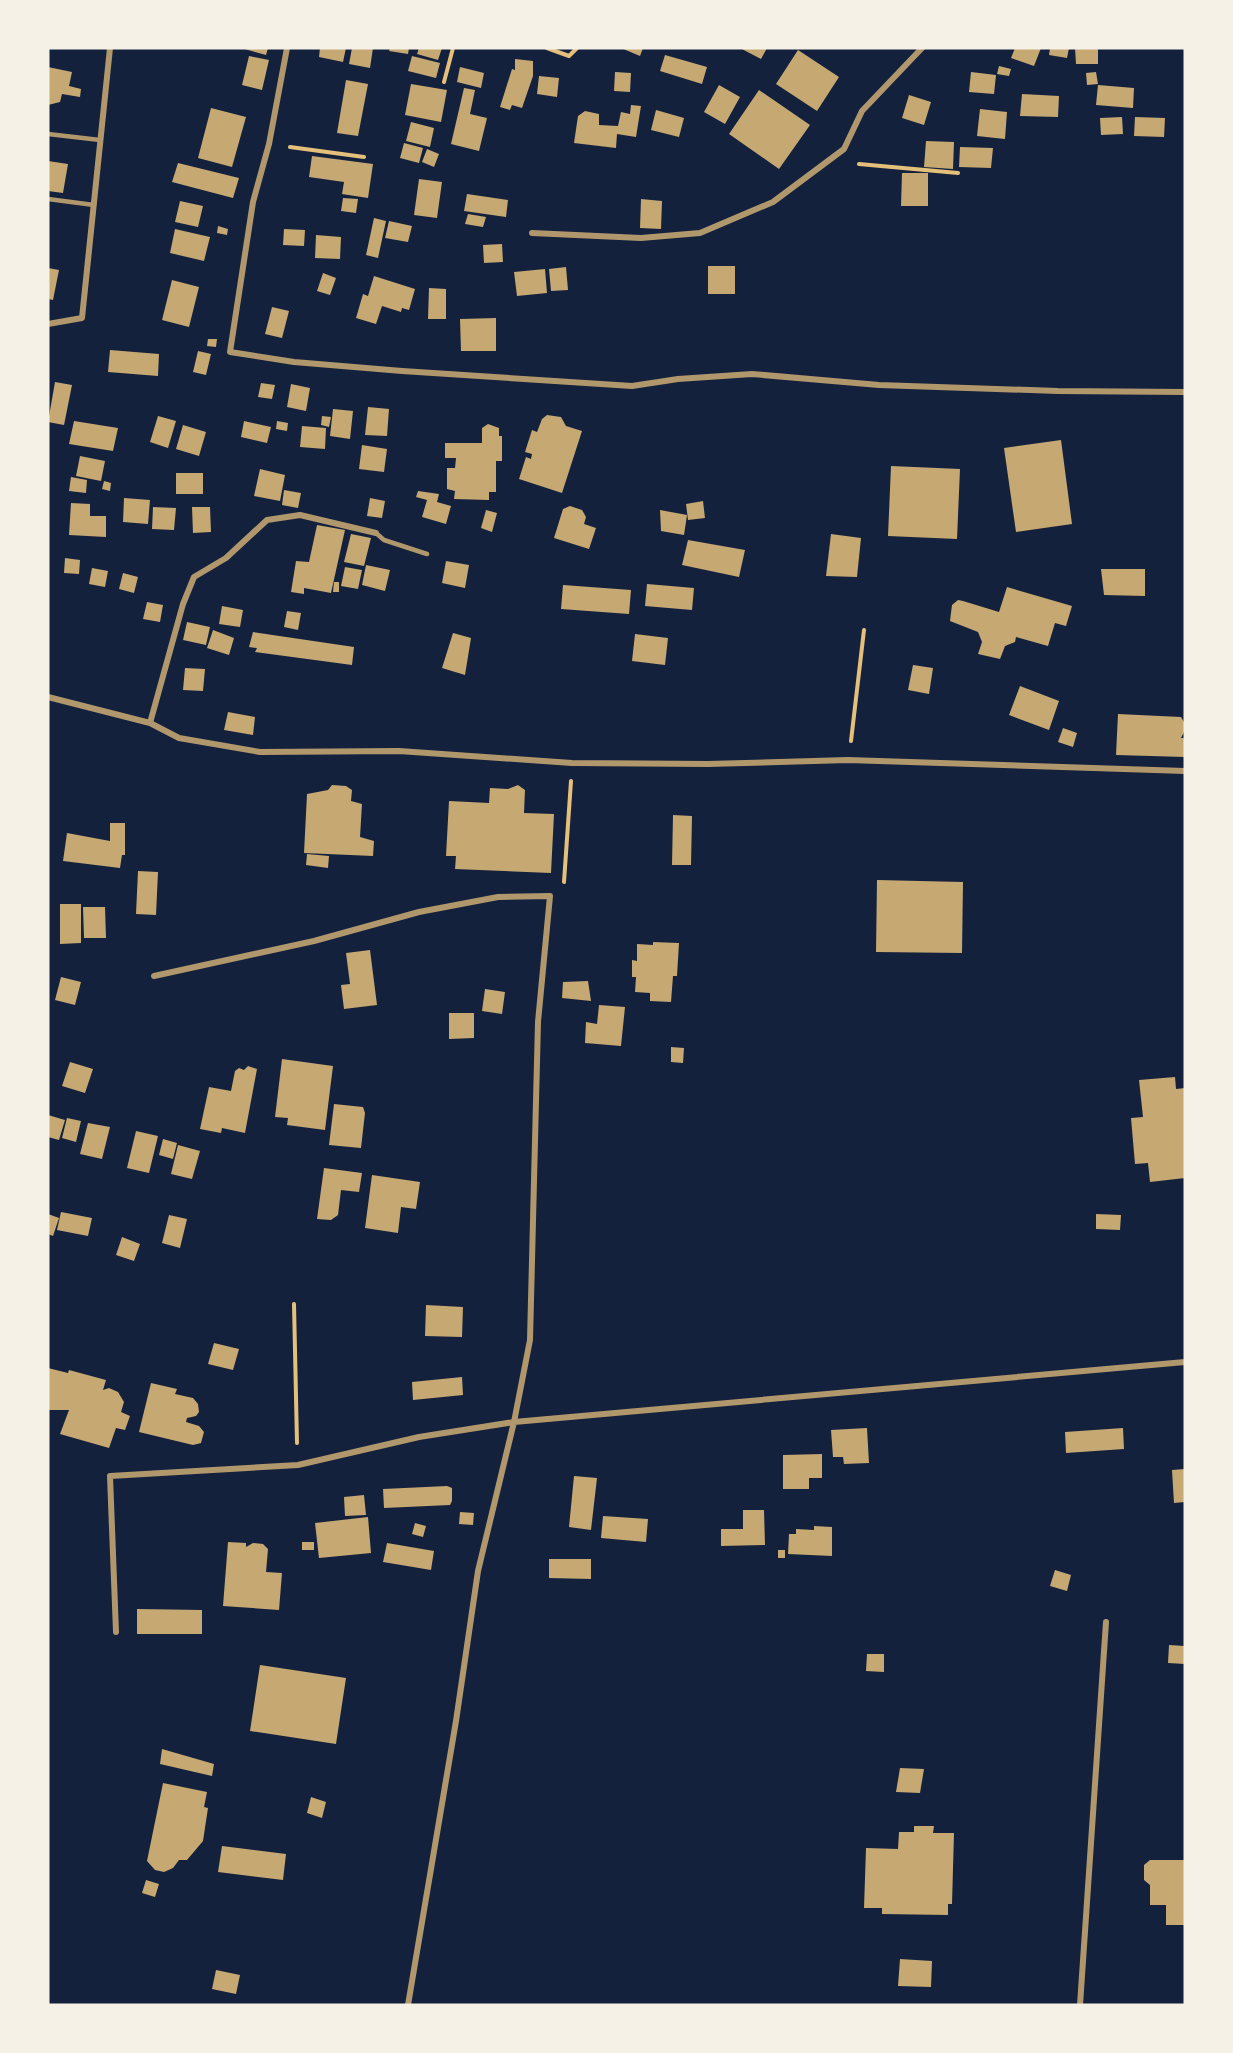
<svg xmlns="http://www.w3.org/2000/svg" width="1233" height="2053" font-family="'Nunito Sans',sans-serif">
<rect width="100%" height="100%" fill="#14213d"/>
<path fill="#c6a872" d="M241,48H268L266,55Z
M320,48H346L343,62L319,57Z
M352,48H373L370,68L349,64Z
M390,48H409L408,54L389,51Z
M419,48H442L438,60L417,54Z
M621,48H643L640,56Z
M740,48H767L761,59Z
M1015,48H1041L1034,66L1011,58Z
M1050,48H1069L1067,58L1049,55Z
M1075,48H1098V64H1076Z
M798,50L839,77L817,111L776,84Z
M665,55L707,67L702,84L660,71Z
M249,56L269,60L262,90L242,85Z
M412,56L440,63L436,78L408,71Z
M515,59L533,61V76L522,108L512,105L510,110L500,107L512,69L515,70Z
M999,66L1011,69L1009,76L997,74Z
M48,67L72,72L69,86L81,89L80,97L62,94L60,102L48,105Z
M460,67L484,73L481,88L457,82Z
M615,72L631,73L630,92L614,91Z
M971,72L996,75L994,94L969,92Z
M1096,72L1098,84L1087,85L1086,73Z
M539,76L559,78L557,97L537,94Z
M346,80L368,84L358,136L337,133Z
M411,84L447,90L441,122L405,115Z
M719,85L740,97L725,124L704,112Z
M1098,85L1134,88L1133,108L1096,105Z
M464,88L475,90L470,114L487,118L479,151L451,144Z
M759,90L810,125L779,169L729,134Z
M1022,94L1059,96L1058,117L1020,116Z
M909,95L931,102L924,125L902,118Z
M631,105L641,106L636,137L617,134L616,148L574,143L578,116L585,111L599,114V125L618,126L621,112L630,114Z
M211,108L246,117L232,167L198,158Z
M980,109L1007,112L1005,139L977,136Z
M656,110L684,118L679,137L651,130Z
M1122,117L1123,134L1101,135L1100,118Z
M1135,117L1165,118L1164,137L1134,136Z
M411,122L434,128L430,147L406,141Z
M926,141L954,142L953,169L924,167Z
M404,143L423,148L419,163L400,158Z
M960,147L993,148L991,168L959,167Z
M427,149L439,154L434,167L422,162Z
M312,156L373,164L368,198L342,194L344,182L309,177Z
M48,161L68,164L63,193L48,191Z
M178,163L239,178L233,198L172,182Z
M902,173H928V206H901Z
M419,179L442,182L437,218L414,215Z
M467,194L508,200L506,217L464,211Z
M343,198L358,199L356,213L341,211Z
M641,199L662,201L661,229L640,228Z
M180,201L203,206L198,227L175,222Z
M468,214L486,217L483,227L465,224Z
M374,218L386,221L378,258L366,255Z
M389,221L412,226L408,242L385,238Z
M218,226L228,229L227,235L217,233Z
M175,229L210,237L204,261L170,253Z
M284,229L305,230L304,246L283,245Z
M316,235L341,237L340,259L315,258Z
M502,244L503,262L484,263L483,245Z
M708,266H735V294H708Z
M566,267L568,290L551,291L549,269Z
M48,268L59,270L53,300L48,299Z
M545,269L547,293L517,296L514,272Z
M323,273L336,278L330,295L317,291Z
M374,276L415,289L409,310L402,308L401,312L382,306L376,324L356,318L363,294L368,296Z
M172,280L199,287L189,327L162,320Z
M429,288L446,289V319H428Z
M272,307L289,311L282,338L265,334Z
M496,318V351H461L460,319Z
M208,339H217L216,347L207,346Z
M110,350L159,354L158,376L108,372Z
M198,351L211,354L206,375L193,372Z
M55,382L72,385L64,425L48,422Z
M261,383L275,385L272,399L258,397Z
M291,384L310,388L306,411L287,407Z
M368,407L389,409L387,436L365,435Z
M333,409L353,411L350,439L330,436Z
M547,415L561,417L566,426L582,431L562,493L519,479L526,457L531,459L532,454L525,452L532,430L537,432L542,419Z
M158,416L176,421L168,448L150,442Z
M322,416L331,417L329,427L321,425Z
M74,421L118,428L113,451L69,444Z
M244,421L271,427L267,443L241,437Z
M277,421L288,423L287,431L276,429Z
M488,424L499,428V436H502V461H496V492H489V500L454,499L455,491L447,489V468H455L456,458H445V443H482V428Z
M183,425L206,432L199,456L176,449Z
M302,426L326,428L325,449L300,447Z
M1061,440L1072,524L1016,532L1004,448Z
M362,445L387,449L384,472L359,469Z
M80,456L105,461L101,481L76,476Z
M891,466L960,469L957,539L888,536Z
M260,469L285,475L280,501L254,496Z
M176,473H203V494H176Z
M71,477L87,480L86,493L69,491Z
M104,481L111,483L110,491L102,489Z
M284,490L301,493L298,508L282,505Z
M418,491L439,494L437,502L451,506L446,524L422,517L427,500L416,497Z
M124,498L150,500L148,524L123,522Z
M370,498L385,501L382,518L367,516Z
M703,501L705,518L688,520L686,504Z
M71,503L90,504V516H106V537L69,535Z
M570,506L582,510L586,517L584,524L596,528L589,549L554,538L563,509Z
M153,507L176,508L174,530L152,529Z
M192,507H210L211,532L193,533Z
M486,510L497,513L492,532L481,528Z
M660,510L687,515L684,535L661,531Z
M317,525L345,530L331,593L304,588V594L291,592L296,561L309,562Z
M351,534L371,538L364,566L344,562Z
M831,534L861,538L857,577L826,576Z
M688,540L745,550L739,577L682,565Z
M65,558L80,560L79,574L64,573Z
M446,561L469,565L465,588L442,583Z
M366,565L390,570L385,591L362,585Z
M345,567L362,570L358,589L341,586Z
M92,568L108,571L105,587L89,584Z
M1101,569H1145V596L1104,595Z
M123,573L138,577L134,593L119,589Z
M334,582H339V592H333Z
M647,584L694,588L692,610L645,606Z
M563,585L631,590L629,614L561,609Z
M1007,587L1072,606L1066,626L1055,623L1048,646L1016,637L1015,642L1005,646L1000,659L978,654L982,642L978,632L950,621L952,605L958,600L963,601L999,612Z
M147,602L163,605L160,622L143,619Z
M222,606L243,610L240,627L219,624Z
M287,611L301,613L298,630L284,627Z
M187,622L210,627L206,645L183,640Z
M213,630L234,638L229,655L207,648Z
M253,632L354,647L352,665L255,652L257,648L249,647Z
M453,633L471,638L465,675L442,668Z
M635,634L668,638L665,665L632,661Z
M913,665L933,668L929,694L908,690Z
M185,668L205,669L203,691L183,690Z
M1020,686L1059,701L1049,730L1009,715Z
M228,712L255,717L253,735L224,730Z
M1118,714L1181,717L1184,722V732L1181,738H1185V757L1116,755Z
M1063,728L1077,733L1073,747L1058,742Z
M332,785L346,786L352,790L351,801L362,804L360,837L374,841L373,856L304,853L307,794L328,790Z
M518,785L525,790L524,813L554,814L551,873L455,869L456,856H446L449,801L489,803L490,788L508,789Z
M673,815L692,816L691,865H672Z
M110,823H125V855H122L120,868L63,861L67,833L110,841Z
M307,854L329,856L328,868L306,865Z
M138,871L158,872L156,915L136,914Z
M877,880L963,882L962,953L876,952Z
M60,904H81V943L60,944Z
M83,907H105L106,938H84Z
M653,942L679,943L677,976H673L671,1002L650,1001V993L635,992L636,977H632V960L637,961V944L653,945Z
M370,950L377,1005L344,1009L341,985L350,984L346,953Z
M61,977L81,982L75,1005L55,1000Z
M588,981L591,1001L562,998L563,982Z
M485,989L505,992L502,1014L482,1011Z
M599,1005L625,1007L621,1046L585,1043L586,1022L597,1024Z
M449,1013H474V1038L449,1039Z
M671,1047L684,1048L683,1063L671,1062Z
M282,1059L333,1066L325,1130L287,1125L288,1118L275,1117Z
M70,1062L93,1069L85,1093L62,1086Z
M248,1066L257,1069L245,1133L222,1128L221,1133L200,1129L209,1087L231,1091L235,1071L239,1068L244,1070Z
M1175,1077L1176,1089L1185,1088V1178L1150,1182L1148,1163L1135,1164L1131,1118L1143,1117L1139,1080Z
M334,1104L363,1107L365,1113L361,1148L329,1145Z
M48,1115L65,1120L59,1140L48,1137Z
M67,1118L81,1121L76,1142L62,1138Z
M88,1123L110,1127L102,1159L80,1154Z
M136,1131L158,1136L149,1173L127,1168Z
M163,1139L177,1143L173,1159L159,1155Z
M178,1145L200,1151L192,1179L171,1174Z
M324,1168L362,1173L359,1192L341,1190L338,1215L331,1220L317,1219Z
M372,1175L420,1182L416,1209L401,1207L398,1233L365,1228Z
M61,1212L92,1218L88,1236L57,1230Z
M48,1214L59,1218L53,1236L48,1234Z
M1096,1214L1121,1215L1120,1230L1096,1229Z
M169,1215L187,1219L180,1248L162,1243Z
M122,1237L140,1244L134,1261L116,1255Z
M426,1305L463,1307L462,1337L425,1336Z
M214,1343L239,1349L233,1370L208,1364Z
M48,1368L68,1373L69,1370L106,1380L103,1390L109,1388L118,1392L124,1402L121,1412L130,1416L125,1430L116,1428L109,1448L60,1434L69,1410H48Z
M462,1377L463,1395L413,1400L412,1382Z
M151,1383L177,1389L175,1394L193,1398L198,1404L199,1412L196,1416L187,1418L186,1422L199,1426L204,1432L201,1443L193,1445L139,1432Z
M867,1428L869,1463L844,1464L843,1457H833L831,1430Z
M1123,1428L1124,1449L1066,1453L1065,1432Z
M822,1454V1478H809V1489H783V1455Z
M1185,1469V1502L1174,1503L1172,1470Z
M574,1476L597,1478L591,1530L569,1527Z
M447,1486L452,1488V1501L450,1505L384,1508L383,1489Z
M364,1495L366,1515L345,1516L344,1497Z
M743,1510H764L765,1545L721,1546V1529H743Z
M460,1512L474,1513L473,1525L459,1524Z
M603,1516L648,1519L646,1542L601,1538Z
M368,1517L371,1553L319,1558L315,1523Z
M415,1523L426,1526L423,1537L412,1534Z
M814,1526L832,1527V1556L788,1554L789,1534H796V1529L814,1530Z
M228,1542L246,1543V1547L253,1543L263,1544L268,1549L266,1572L282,1573L279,1610L223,1606Z
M302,1542H314V1550H302Z
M387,1543L434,1551L431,1570L383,1562Z
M778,1550H785V1558H778Z
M549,1559H591V1579L549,1578Z
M1055,1570L1071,1575L1067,1591L1050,1586Z
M137,1609L202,1610V1634H137Z
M1169,1645L1185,1646V1664L1168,1663Z
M867,1654H884V1672L866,1671Z
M260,1665L346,1678L336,1744L250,1731Z
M162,1749L214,1764L212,1776L160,1764Z
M900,1768L924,1769L920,1793L896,1792Z
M163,1783L207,1792L204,1807L208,1808L203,1841L187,1860H179L173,1868L164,1872L155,1870L147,1861Z
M311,1797L326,1802L322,1818L307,1813Z
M914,1826H934L933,1833H954L952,1904H948V1915L882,1914V1908H864L866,1848L898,1849L899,1832H914Z
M222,1846L286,1854L283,1880L218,1872Z
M1150,1860H1185V1925H1166V1905H1150V1885L1144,1880V1865Z
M146,1880L159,1884L155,1897L142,1893Z
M900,1959L932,1961L931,1987L898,1986Z
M216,1970L240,1975L236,1994L212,1989Z"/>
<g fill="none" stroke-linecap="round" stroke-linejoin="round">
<path stroke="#e5c07b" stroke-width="4" d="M547,48L569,56L577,48
M444,82L453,48
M290,147L364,157
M859,164L958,173
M851,741L864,630
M564,882L571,781
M294,1304L297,1443"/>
<path stroke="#b1986c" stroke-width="4.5" d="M48,134L100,140
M48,199L94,205
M376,533L384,540L427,554"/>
<path stroke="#b1986c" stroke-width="6" d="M287,48L269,144L253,202L230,352L294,362L402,371L632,386L678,379L752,374L879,385L1058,391L1185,392
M532,233L641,238L700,233L773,202L844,149L862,111L922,48
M48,324L82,318L110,48
M48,697L150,723L179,738L260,752L399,751L572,763L708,764L848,760L1185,771
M150,723L183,604L194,577L226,558L267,520L300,515L376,533
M154,976L314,941L419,912L498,897L550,896L538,1022L530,1340L514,1422L478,1571L456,1721L408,2005
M116,1632L110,1476L298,1465L419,1437L514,1422L1185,1362
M1080,2005L1106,1622"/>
</g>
<rect width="1233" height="2053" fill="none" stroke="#f6f1e7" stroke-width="99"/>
</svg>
